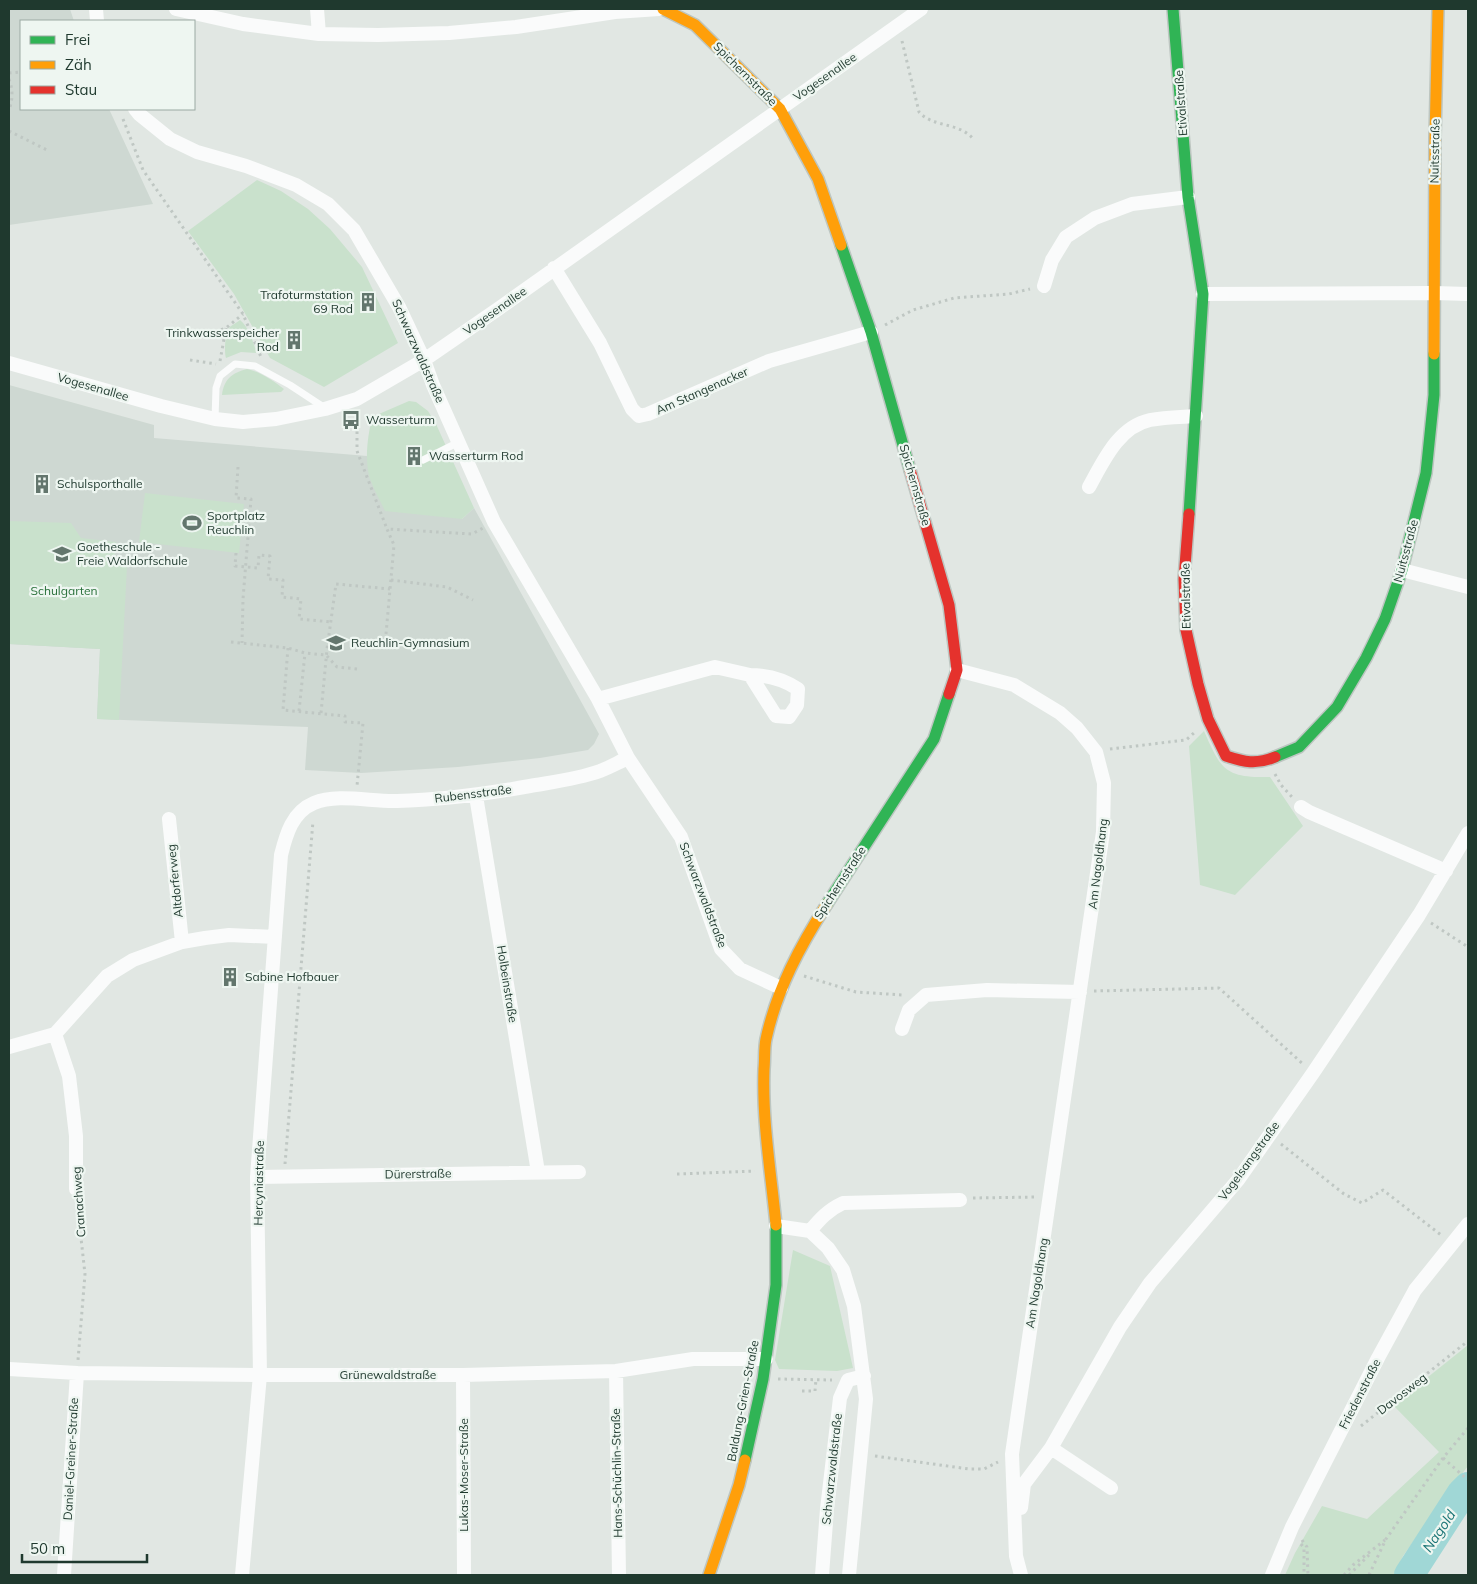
<svg xmlns="http://www.w3.org/2000/svg" width="1477" height="1584" font-family="Mulish,sans-serif">
<rect width="100%" height="100%" fill="#e1e7e3"/>
<path fill="#ced8d2" d="M9,9H70L74,21H21V109H109L153,204L9,225Z
M9,385L154,425V438L367,456L370,478L462,519L474,508L599,734L594,744L588,750L540,758L458,767L361,773L305,770L308,727L97,719L100,649L9,644Z"/>
<path fill="#c9e1cc" d="M257,180L281,191L308,209L330,229L362,267L398,343L324,387L270,358L234,294L188,231Z
M240,320C249,327 253,343 257,353L241,352L226,358C224,351 225,335 229,328C231,325 237,323 240,320Z
M247,369C261,372 272,380 284,389L281,392L222,395C224,379 232,373 247,369Z
M409,401L416,402L428,411L436,424L474,508L462,519L385,511C380,500 374,490 370,479C364,459 368,436 372,417Z
M145,493L244,504L239,553L139,542Z
M9,521L71,523L81,538L116,542L114,565L127,566L119,720L97,719L100,649L9,644Z
M1204,731C1221,770 1225,778 1270,777L1303,826L1235,895L1200,885L1189,746Z
M793,1250L830,1266L853,1368L837,1371L779,1369L775,1360Z
M1468,1345V1466L1451,1488L1403,1556L1394,1575H1285L1295,1553L1322,1506L1367,1519L1439,1452L1393,1405Z"/>
<g fill="none" stroke-linecap="round" stroke-linejoin="round">
<path stroke="#a0d7d6" stroke-width="30" d="M1409,1575L1462,1493L1468,1487"/>
<g stroke="#bdc6c1" stroke-width="14">
<path id="fast" d="M1173,9L1188,197L1203,294L1189,514
M841,245L871,332L910,470
M1275,757L1299,747L1337,707L1366,658L1385,619L1402,570L1426,473L1434,395V354
M827,904L934,739L949,694
M745,1460L763,1379L776,1285V1225"/>
</g>
<g stroke="#bdc6c1" stroke-width="14">
<path id="slow" d="M663,9L695,25L780,109L818,179L841,245
M1434,354L1435,138L1438,9
M776,1225C771,1173 762,1121 764,1069C765,1059 764,1048 766,1039C777,989 800,946 827,904
M709,1575L739,1485L745,1460"/>
</g>
<g stroke="#bdc6c1" stroke-width="14">
<path id="jam" d="M910,470L949,605L957,670L949,694
M1189,514L1184,579L1186,630L1198,684L1208,719L1226,756C1244,762 1256,765 1275,757"/>
</g>
<path stroke="#bfc7c3" stroke-width="3" stroke-dasharray="2.5 4" stroke-linecap="butt" d="M902,41L919,112C933,128 961,122 974,140
M9,73L21,72
M9,79C13,90 13,99 9,110
M123,119L143,170L243,314L261,357
M9,131L47,150
M885,325L913,310L954,298L1009,294L1030,289
M215,332L226,328L243,314
M190,360L216,364
M220,361L226,328
M357,412V451L387,529
M238,467L236,498L251,499L243,599L242,643
M236,553L235,566L258,568L259,555L270,556L268,579L283,580L282,597L301,599L299,619L332,622
M391,580L447,587L473,600
M386,634L394,545L387,529L472,534L483,528
M231,642L288,648L305,653L326,655L337,667L357,669
M288,648L283,710L345,716V722L363,723L357,786
M299,711L305,653
M321,713L327,649L336,584L390,589
M1110,749L1186,740L1195,732
M1275,774L1281,785L1292,797
M1431,923L1468,947
M804,976L856,992L903,995
M1094,991L1219,988L1303,1064
M1281,1144L1344,1194L1362,1203L1383,1190L1441,1235
M285,1164L313,821
M677,1174L755,1171
M973,1198L1036,1197
M77,1202L85,1274L78,1360
M778,1379L832,1380
M802,1391H815L816,1379
M1361,1426L1468,1341
M875,1456L969,1469H984L998,1462
M1443,1458L1468,1480
M1302,1540L1307,1547L1308,1575
M1301,1544L1304,1548V1575
M1344,1575L1353,1565L1385,1540
M1349,1575L1369,1555
M1369,1575L1386,1539L1443,1458L1468,1428"/>
<path stroke="#fafbfb" stroke-width="7" d="M215,419L216,388L220,376L235,364L255,366L290,385L325,408
M423,460L459,442"/>
<path stroke="#fafbfb" stroke-width="14" d="M96,9L97,21
M176,9L243,24L319,34L378,35L449,33L516,27L615,12L659,9
M317,9L319,34
M135,109L139,114L170,139L197,152L246,166L296,185L328,204L354,230L399,307L424,360L433,385L494,522L598,699L628,758L681,837L721,949L740,969L781,988
M554,268L600,343L632,409L639,416L648,414L769,361L871,332
M1044,286L1052,260L1066,237L1095,218L1132,204L1188,197
M1203,294L1434,293L1468,294
M9,363L161,406L215,419L243,422L276,419L325,409L357,399L424,360L498,309L921,9
M1089,487C1103,462 1118,427 1150,420C1165,417 1181,417 1196,416
M1402,570L1468,587
M957,670L1014,685L1060,713L1077,728L1096,752L1104,783L1103,832L1012,1454L1016,1556L1021,1575
M598,699L715,667L750,675L776,716L789,717L797,705L798,689C783,679 768,675 750,675
M476,796L538,1172
M1301,807L1309,812L1446,871
M169,819L182,942
M902,1029L909,1010L926,995L987,990L1080,992
M55,1034L69,1076L76,1136V1189
M9,1047L55,1034L107,976L133,960L182,942L205,938L229,935L275,937
M257,1177L579,1172
M776,1226L810,1231L828,1248L843,1270L854,1306L866,1399L849,1575
M810,1231C820,1219 828,1210 843,1203L960,1200
M9,1369L77,1373L260,1375H463L616,1371L693,1359H766
M616,1371L619,1575
M463,1375L464,1575
M1051,1448L1111,1488
M1021,1508L1024,1484L1051,1448L1120,1327L1150,1283L1238,1180L1313,1073L1419,915L1468,833
M64,1575L77,1373
M242,1575L260,1375L257,1177L281,855C286,835 292,812 314,803C337,793 372,802 397,801C442,800 486,794 530,786C553,782 578,779 600,771C610,767 619,762 628,758
M822,1575L827,1509L840,1398L848,1380L864,1376
M1272,1575L1292,1527L1378,1358L1415,1290L1468,1224"/>
<use href="#fast" stroke="#30b455" stroke-width="11"/>
<use href="#slow" stroke="#ff9f0a" stroke-width="11"/>
<use href="#jam" stroke="#e5322d" stroke-width="11"/>
</g>
<defs>
<g id="building-bare" transform="scale(1.5)"><path d="M-4-6H4V6H1V3H-1V6H-4ZM-2.5-4.3h1.7v1.8h-1.7ZM.8-4.3h1.7v1.8H.8ZM-2.5-1h1.7V.8h-1.7ZM.8-1h1.7V.8H.8Z" fill="#63766d" stroke="#eef6f1" stroke-width="2.5" paint-order="stroke"/></g>
<g id="bus-bare" transform="scale(1.5)"><path d="M-5-6H5V4H4V6H2V4H-2V6H-4V4H-5ZM-3.5-4V0h7V-4ZM-3.5 1.2v1.5H-2V1.2ZM2 1.2v1.5H3.5V1.2Z" fill="#63766d" stroke="#eef6f1" stroke-width="2.5" paint-order="stroke"/></g>
<g id="stadium-bare" transform="scale(1.5)"><path d="M0-5a6.5 5 0 1 0 0 10a6.5 5 0 1 0 0-10ZM-3.5-1.8h7v3.6h-7Z" fill="#63766d" stroke="#eef6f1" stroke-width="2.5" paint-order="stroke"/></g>
<g id="school-bare" transform="scale(1.5)"><path d="M0-5L7-2L0 1L-7-2ZM-4 1L0 2.5L4 1V4Q0 6-4 4Z" fill="#63766d" stroke="#eef6f1" stroke-width="2.5" paint-order="stroke"/></g>
</defs>
<g fill-rule="evenodd">
<use href="#building-bare" x="368" y="302"/>
<use href="#building-bare" x="294" y="340"/>
<use href="#bus-bare" x="351" y="420"/>
<use href="#building-bare" x="414" y="456"/>
<use href="#building-bare" x="42" y="484"/>
<use href="#stadium-bare" x="192" y="523"/>
<use href="#school-bare" x="62" y="554"/>
<use href="#school-bare" x="336" y="643"/>
<use href="#building-bare" x="230" y="977"/>
</g>
<g text-anchor="middle" stroke-width="4.5" stroke-linejoin="round" paint-order="stroke">
<g font-size="12" fill="#1f392e" stroke="#eef6f1">
<text transform="translate(745 74) rotate(45)" y="4">Spichernstraße</text>
<text transform="translate(825 77) rotate(-35)" y="4">Vogesenallee</text>
<text transform="translate(1181 103) rotate(-94)" y="4">Etivalstraße</text>
<text transform="translate(1435 151) rotate(-89)" y="4">Nuitsstraße</text>
<text transform="translate(495 311) rotate(-35)" y="4">Vogesenallee</text>
<text transform="translate(418 351) rotate(66)" y="4">Schwarzwaldstraße</text>
<text transform="translate(93 387) rotate(16)" y="4">Vogesenallee</text>
<text transform="translate(702 391) rotate(-24)" y="4">Am Stangenacker</text>
<text transform="translate(915 485) rotate(74)" y="4">Spichernstraße</text>
<text transform="translate(1406 551) rotate(-75)" y="4">Nuitsstraße</text>
<text transform="translate(1186 596) rotate(-91)" y="4">Etivalstraße</text>
<text transform="translate(473 794) rotate(-7)" y="4">Rubensstraße</text>
<text transform="translate(1098 864) rotate(-83)" y="4">Am Nagoldhang</text>
<text transform="translate(175 881) rotate(-96)" y="4">Altdorferweg</text>
<text transform="translate(840 883) rotate(-57)" y="4">Spichernstraße</text>
<text transform="translate(703 895) rotate(69)" y="4">Schwarzwaldstraße</text>
<text transform="translate(507 984) rotate(81)" y="4">Holbeinstraße</text>
<text transform="translate(1249 1161) rotate(-54)" y="4">Vogelsangstraße</text>
<text transform="translate(418 1174) rotate(-1)" y="4">Dürerstraße</text>
<text transform="translate(259 1183) rotate(-89)" y="4">Hercyniastraße</text>
<text transform="translate(79 1202) rotate(-94)" y="4">Cranachweg</text>
<text transform="translate(1037 1283) rotate(-81)" y="4">Am Nagoldhang</text>
<text x="388" y="1379">Grünewaldstraße</text>
<text transform="translate(1360 1394) rotate(-63)" y="4">Friedenstraße</text>
<text transform="translate(1402 1394) rotate(-38)" y="4">Davosweg</text>
<text transform="translate(743 1401) rotate(-79)" y="4">Baldung-Grien-Straße</text>
<text transform="translate(71 1459) rotate(-87)" y="4">Daniel-Greiner-Straße</text>
<text transform="translate(832 1469) rotate(-84)" y="4">Schwarzwaldstraße</text>
<text transform="translate(617 1473) rotate(-91)" y="4">Hans-Schüchlin-Straße</text>
<text transform="translate(464 1475) rotate(-90)" y="4">Lukas-Moser-Straße</text>
</g>
<g font-size="12" fill="#1f392e" stroke="#eef6f1" text-anchor="start">
<text x="353" y="299" text-anchor="end">Trafoturmstation<tspan x="353" dy="14">69 Rod</tspan></text>
<text x="279" y="337" text-anchor="end">Trinkwasserspeicher<tspan x="279" dy="14">Rod</tspan></text>
<text x="366" y="424">Wasserturm</text>
<text x="429" y="460">Wasserturm Rod</text>
<text x="57" y="488">Schulsporthalle</text>
<text x="207" y="520">Sportplatz<tspan x="207" dy="14">Reuchlin</tspan></text>
<text x="77" y="551">Goetheschule -<tspan x="77" dy="14">Freie Waldorfschule</tspan></text>
<text x="351" y="647">Reuchlin-Gymnasium</text>
<text x="245" y="981">Sabine Hofbauer</text>
</g>
<g font-size="12" fill="#29703a" stroke="#eef6f1">
<text x="64" y="595">Schulgarten</text>
</g>
<g font-size="14" font-style="italic" fill="#197475" stroke="#eef6f1">
<text transform="translate(1439 1531) rotate(-56)" y="5">Nagold</text>
</g>
</g>
<rect width="1477" height="1584" fill="none" stroke="#1f392e" stroke-width="20"/>
<rect x="20" y="20" width="175" height="90" fill="#eef6f1" stroke="#9baaa3"/>
<rect x="30" y="36" width="25" height="8" fill="#30b455" stroke="#9baaa3"/>
<text x="65" y="45" font-size="15" fill="#1f392e">Frei</text>
<rect x="30" y="61" width="25" height="8" fill="#ff9f0a" stroke="#9baaa3"/>
<text x="65" y="70" font-size="15" fill="#1f392e">Zäh</text>
<rect x="30" y="86" width="25" height="8" fill="#e5322d" stroke="#9baaa3"/>
<text x="65" y="95" font-size="15" fill="#1f392e">Stau</text>
<path d="M22 1554v8h125v-8" fill="none" stroke="#1f392e" stroke-width="2.5"/>
<text x="30" y="1554" font-size="15" fill="#1f392e" stroke="#eef6f1" stroke-width="4" paint-order="stroke">50 m</text>
</svg>
